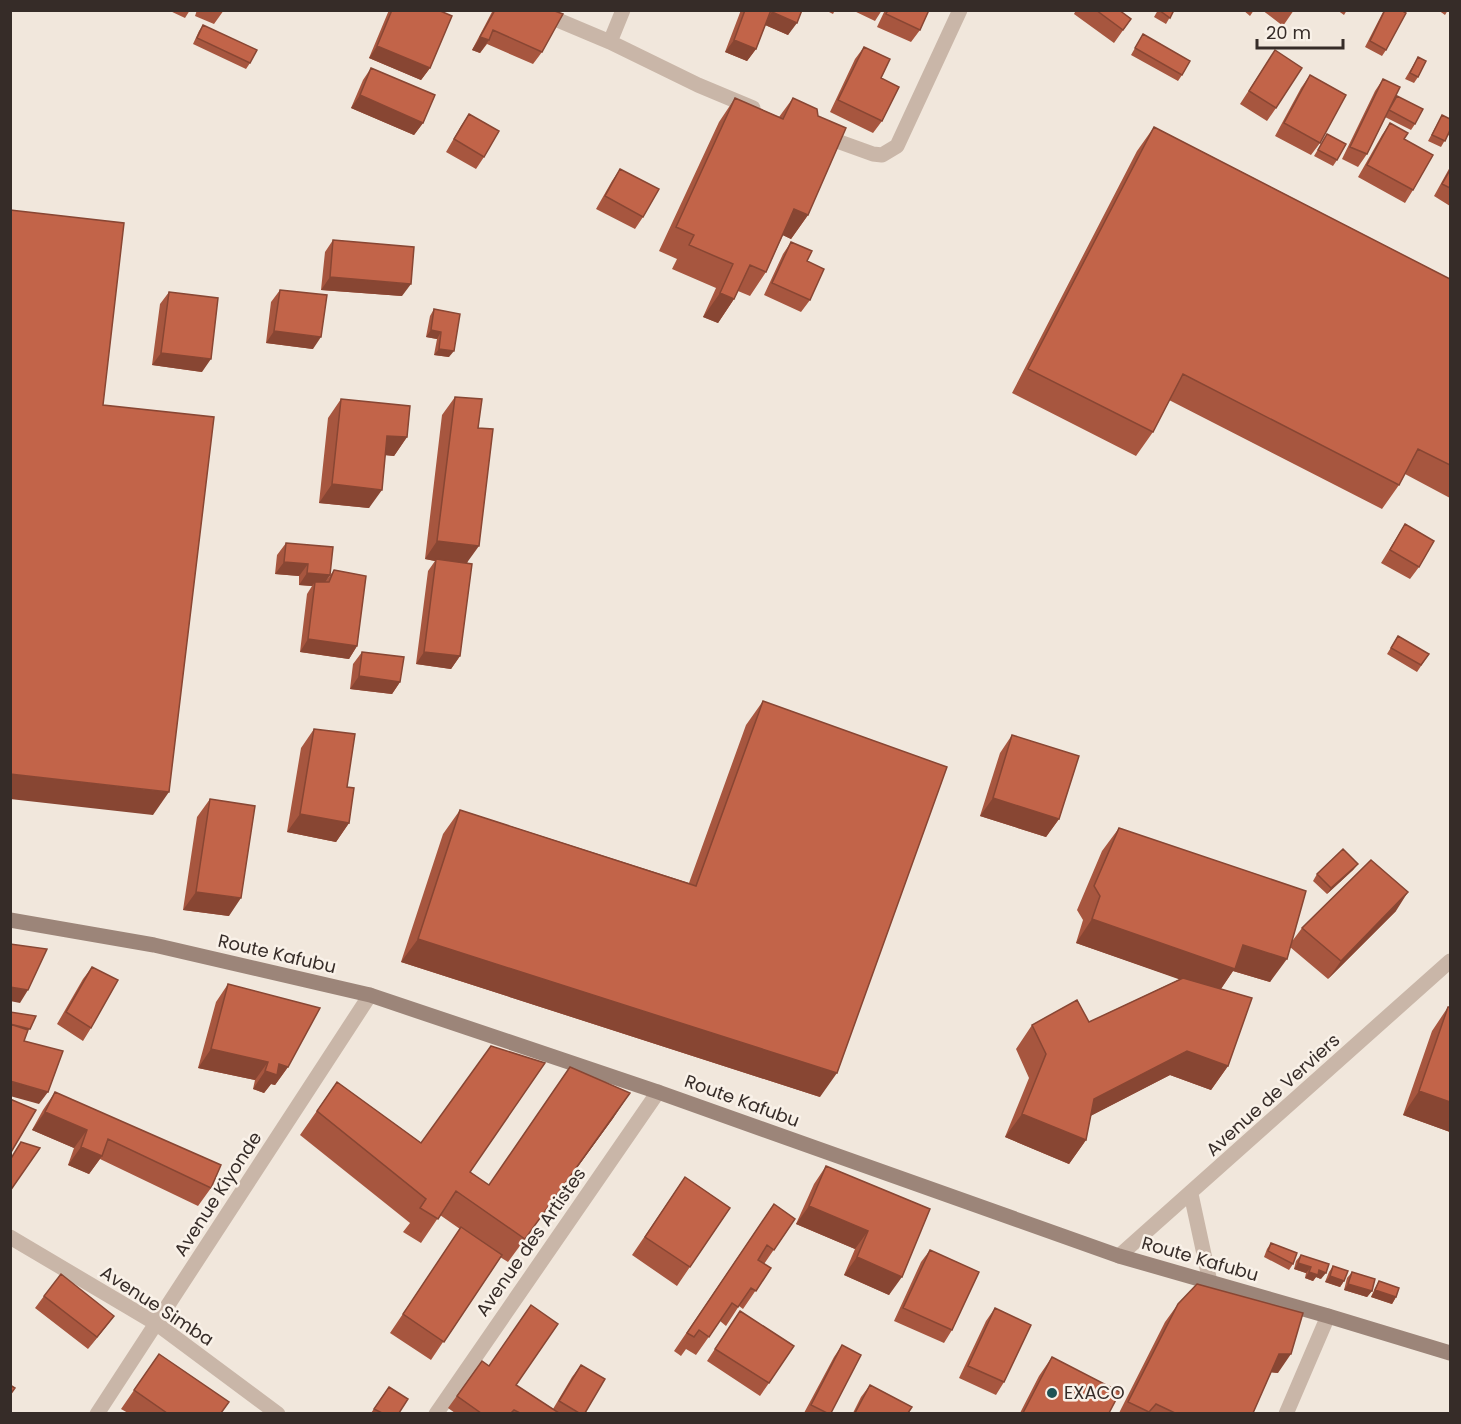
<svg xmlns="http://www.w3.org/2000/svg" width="1461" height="1424" font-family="Poppins,sans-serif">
<rect width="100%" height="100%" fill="#f1e7dc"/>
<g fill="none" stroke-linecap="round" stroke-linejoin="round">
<path stroke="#c9b6a8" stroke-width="15" d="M534,10L610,42L698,85L753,108
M610,42L623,10
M823,136L873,154L882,155L897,146L960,10
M1191,1194L1210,1282
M10,1237L157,1324L278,1414
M1119,1256L1450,961
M97,1414L370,995
M436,1414L658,1092
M1286,1414L1328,1316"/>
<path stroke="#9c8579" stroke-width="15" d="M10,920L154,945L370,995L658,1092L1119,1256L1328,1316L1450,1353"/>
</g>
<path fill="#a7563f" d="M168,10H190L185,18Z
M197,10H224L214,24L195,16Z
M389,10H438L430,68L421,80L369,58Z
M493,10H552L542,52L533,64L487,44L480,53L472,50Z
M741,10H802L788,35L765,25L756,49L747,61L725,52Z
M825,10H835L833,14Z
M852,10H882L875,21Z
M885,10H929L920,30L911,42L877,27Z
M1076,10H1119L1131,19L1114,43L1074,14Z
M1158,10H1174L1166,24L1154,17Z
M1243,10H1254L1250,16Z
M1262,10H1294L1283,26Z
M1337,10H1347L1344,15Z
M1384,10H1401L1386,50L1382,56L1365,47Z
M1438,10H1448L1445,15Z
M203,25L250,63L246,69L193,44L199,31Z
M1143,34L1182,75L1178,81L1131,55Z
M864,47L881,78L882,121L873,133L830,112L855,59Z
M1275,50L1276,108L1267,121L1240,104Z
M1418,57V77L1414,83L1405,79Z
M371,68L423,123L414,135L351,108L363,80Z
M1310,75L1320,143L1311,155L1275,136L1301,88Z
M1383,79L1385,116L1397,96L1415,124L1411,130L1385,117L1367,154L1358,167L1342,159L1375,91Z
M735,98L779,117L793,98L808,215L791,239L783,235L766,272L750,296L738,291L734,299L718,323L703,317L716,288L672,269L677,259L659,251L719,122Z
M469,114L484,157L476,169L446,152L461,126Z
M1442,115L1450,119V136L1448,135L1441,147L1428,141Z
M1390,123L1404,139L1413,190L1405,203L1358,177L1382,135Z
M1154,127L1450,279V498L1405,474L1399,485L1382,509L1169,400L1153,432L1136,456L1012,393L1137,151Z
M1327,134L1337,160L1333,166L1314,156Z
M1450,167V206L1434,196Z
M620,169L643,217L635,229L596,209L612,181Z
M333,240L402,296L321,290L325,252Z
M791,242L807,261L810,300L801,312L764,295L783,254Z
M280,290L313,349L266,343L271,302Z
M169,292L202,372L152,365L160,304Z
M434,309L449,357L434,355L437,339L426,337L430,316Z
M455,397L478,428L460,656L451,669L416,664L428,571L435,561L425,559L442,415Z
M341,399L407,437L394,456L385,455L369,508L319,503L328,418Z
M1405,524L1419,567L1410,579L1381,563Z
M286,543L330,575L325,582L334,570L357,646L349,659L300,652L307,594L312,586L299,585V576L275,574L277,555Z
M1398,636L1429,654L1417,672L1387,654Z
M362,652L400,682L392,694L350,689L353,664Z
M763,701L820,1097L401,962L443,834L460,810L689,883L746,725Z
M314,729L347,787L349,823L336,842L287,832L301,748Z
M1012,735L1059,819L1046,837L980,816L1000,753Z
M210,799L229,916L183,910L197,817Z
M1119,828L1290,944L1302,928L1396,911L1328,979L1290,947L1270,982L1233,971L1221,989L1228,1066L1211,1090L1170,1075L1090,1116L1086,1140L1069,1164L1005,1137L1029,1078L1016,1049L1032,1025L1089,1022L1180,979L1076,943L1083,920L1077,910L1102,851Z
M1358,864L1353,870L1327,894L1313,881L1317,874Z
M92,967L91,1028L83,1041L57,1024L83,979Z
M228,984L288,1067L275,1085L271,1084L264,1093L253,1089L255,1080L198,1068L216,1002Z
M1448,1007L1450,1132L1403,1115L1432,1031Z
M337,1082L421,1143L470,1172L488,1185L614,1117L508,1262L500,1257L431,1360L390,1333L460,1229L440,1215L421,1243L403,1232L410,1223L300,1135Z
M55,1092L211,1188L198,1206L100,1159L89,1174L68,1165L74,1148L32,1130L43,1110Z
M826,1166L930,1209L889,1295L844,1275L855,1249L796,1224L814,1184Z
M685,1177L730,1208L677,1286L632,1255Z
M774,1204L795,1219L764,1264L771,1268L743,1309L739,1306L726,1326L720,1321L696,1355L686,1349L681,1356L674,1351Z
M1271,1243L1293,1264L1289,1270L1264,1257L1267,1249Z
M930,1250L952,1330L944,1343L894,1321L921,1262Z
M1301,1255L1321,1279L1316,1277L1313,1281L1305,1278L1306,1273L1294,1269L1296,1261Z
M1333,1266L1344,1281L1340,1287L1325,1282L1329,1272Z
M1352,1272L1372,1291L1367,1297L1344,1290L1347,1278Z
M1379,1281L1396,1297L1392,1304L1371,1297L1375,1288Z
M44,1296L114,1316L88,1349L35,1308Z
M1178,1304L1278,1373L1271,1372L1253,1413H1119L1165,1322Z
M995,1308L1004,1382L996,1395L959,1378L986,1321Z
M732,1323L769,1383L760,1396L707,1361Z
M842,1345L831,1413H804L834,1357Z
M159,1354L221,1413H128L121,1409Z
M1052,1357L1109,1413H1020L1039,1376Z
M482,1361L516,1385L553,1409L572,1377L581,1365L585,1413H455L448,1408Z
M870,1385L908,1413H853L861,1397Z
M389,1387L399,1413H371Z"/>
<path fill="#884633" d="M772,12L797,23L788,35L763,24Z
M480,37L489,40L480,53L472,50Z
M734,40L756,49L747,61L725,52Z
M377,46L430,68L421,80L369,58Z
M360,95L423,123L414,135L351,108Z
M794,209L808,215L791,239L778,233Z
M330,277L411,284L402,296L321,290Z
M720,293L734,299L718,323L703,317Z
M431,330L441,332L437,339L426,337Z
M274,331L321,337L313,349L266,343Z
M439,349L454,351L449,357L434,355Z
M161,353L211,359L202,372L152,365Z
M387,436L407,437L394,456L374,454Z
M332,484L382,490L369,508L319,503Z
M437,541L479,546L466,564L436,559L435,561L425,559Z
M284,562L308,564L299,576L275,574Z
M307,573L330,575L322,587L315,582L312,586L299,585Z
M308,639L357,646L349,659L300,652Z
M424,652L460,656L451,669L416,664Z
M359,676L400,682L392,694L350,689Z
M10,774L169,792L153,815L10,799Z
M993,798L1059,819L1046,837L980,816Z
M300,814L349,823L336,842L287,832Z
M1358,864L1353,870L1327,894L1331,888Z
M196,892L241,898L229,916L183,910Z
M1408,892L1396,911L1328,979L1341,961Z
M1092,919L1243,945L1287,959L1270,982L1233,971L1218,993L1076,943Z
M418,939L837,1073L820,1097L401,962Z
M10,987L28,990L20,1003L10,1001Z
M211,1049L268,1062L255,1080L198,1068Z
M1187,1051L1228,1066L1211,1090L1170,1075L1077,1123L1094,1099Z
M279,1064L288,1067L275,1085L271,1084L264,1093L253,1089L265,1071Z
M10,1081L48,1092L39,1104L10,1096Z
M1419,1091L1450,1102V1132L1403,1115Z
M630,1093L614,1117L508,1262L525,1239Z
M45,1112L87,1130L74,1148L32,1130Z
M1022,1114L1086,1140L1069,1164L1005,1137Z
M81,1147L102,1156L89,1174L68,1165Z
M809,1206L868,1231L855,1249L796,1224Z
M857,1257L902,1277L889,1295L844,1275Z
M1298,1263L1311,1267L1306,1273L1294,1269Z
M1319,1270L1326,1273L1321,1279L1316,1277L1313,1281L1305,1278L1309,1272Z
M1330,1276L1344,1281L1340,1287L1325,1282Z
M1348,1284L1372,1291L1367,1297L1344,1290Z
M1375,1290L1396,1297L1392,1304L1371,1297Z
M114,1316L105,1328L88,1349L97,1337Z
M1279,1354H1291L1278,1373L1267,1372Z"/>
<path fill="#c26449" stroke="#884633" stroke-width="1.5" d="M392,10H438L452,16L430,68L377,46Z
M495,10H552L563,14L542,52L493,30L489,40L480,37Z
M745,10H771L756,49L734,40Z
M773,10H802L797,23L772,12Z
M888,10H929L920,30L886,14Z
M1096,10H1119L1131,19L1123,30Z
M1159,10H1174L1170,18Z
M1385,10H1401L1406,13L1386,50L1370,41Z
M203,25L257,50L250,63L197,38Z
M1143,34L1190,61L1182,75L1135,48Z
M864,47L890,59L881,78L899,87L882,121L838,100Z
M1275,50L1302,68L1276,108L1249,91Z
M1418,57L1426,61L1418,77L1410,73Z
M371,68L435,95L423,123L360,95Z
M1310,75L1346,95L1320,143L1284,123Z
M1383,79L1400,87L1367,154L1350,147Z
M1397,96L1423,109L1415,124L1389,110Z
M735,98L783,119L793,98L817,109L818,116L846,128L808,215L794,209L766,272L750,265L734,299L720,293L733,264L689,245L694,235L676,227Z
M469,114L499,131L484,157L454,139Z
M1442,115L1450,119V130L1445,141L1432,135Z
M1390,123L1408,133L1404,139L1433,155L1413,190L1367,165Z
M1154,127L1450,279V465L1418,449L1399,485L1183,374L1153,432L1028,369Z
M1327,134L1346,144L1337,160L1318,150Z
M620,169L659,189L643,217L605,196Z
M1450,170V188L1442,184Z
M10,210L124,223L103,405L214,417L169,792L10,774Z
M333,240L414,247L411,284L330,277Z
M791,242L812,251L807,261L824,269L810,300L772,283Z
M280,290L327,295L321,337L274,331Z
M169,292L218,298L211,359L161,353Z
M434,309L460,314L454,351L439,349L441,332L431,330Z
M455,397L482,399L478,428L493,429L479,546L437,541Z
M341,399L410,406L407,437L387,436L382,490L332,484Z
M1405,524L1434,541L1419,567L1390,550Z
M286,543L333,547L330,575L307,573L308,564L284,562Z
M436,559L472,564L460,656L424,652Z
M334,570L366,576L357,646L308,639L315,582H329Z
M1398,636L1429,654L1421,665L1391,648Z
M362,652L404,657L400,682L359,676Z
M763,701L947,767L837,1073L418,939L460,810L696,886Z
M314,729L355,734L347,787L354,788L349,823L300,814Z
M1012,735L1079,756L1059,819L993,798Z
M210,799L255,806L241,898L196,892Z
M1119,828L1306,891L1287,959L1243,945L1235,969L1092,919L1100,896L1094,886Z
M1343,849L1358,864L1331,888L1317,874Z
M1371,860L1408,892L1341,961L1302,928Z
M10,944L47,949L28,990L10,987Z
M92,967L118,980L91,1028L66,1012Z
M1183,978L1252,998L1228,1066L1187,1051L1094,1099L1086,1140L1022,1114L1046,1054L1032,1025L1077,1000L1089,1022Z
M228,984L320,1008L288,1067L279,1064L277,1075L265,1071L268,1062L211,1049Z
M1448,1007H1450V1102L1419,1091Z
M10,1012L36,1016L30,1029L10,1024Z
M10,1024L28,1030L24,1041L63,1051L48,1092L10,1081Z
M491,1046L545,1063L470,1172L489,1185L570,1067L630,1093L525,1239L456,1191L438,1219L420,1208L426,1199L317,1111L337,1082L421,1143Z
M55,1092L221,1165L211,1188L108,1139L102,1156L81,1147L87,1130L45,1112Z
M10,1099L36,1110L10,1154Z
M21,1142L40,1148L10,1191V1160Z
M826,1166L930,1209L902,1277L857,1257L868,1231L809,1206Z
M685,1177L730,1208L690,1267L645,1237Z
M774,1204L795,1219L774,1250L767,1245L758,1260L771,1268L756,1291L751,1288L738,1307L732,1303L709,1337L699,1330L694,1337L687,1333Z
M461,1227L502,1255L444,1342L403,1314Z
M1271,1243L1297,1253L1293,1264L1268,1251Z
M930,1250L979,1272L952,1330L903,1308Z
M1301,1255L1329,1264L1326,1273L1319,1270L1318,1275L1309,1272L1311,1267L1298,1263Z
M1333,1266L1348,1271L1344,1281L1330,1276Z
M1352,1272L1375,1279L1372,1291L1348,1284Z
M61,1274L114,1316L97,1337L44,1296Z
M1379,1281L1399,1288L1396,1297L1375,1290Z
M1197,1284L1303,1313L1291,1354H1279L1253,1413H1175L1156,1404L1149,1412L1128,1402L1178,1304Z
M531,1305L558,1324L516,1385L559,1413H520L514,1410L511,1413H481L457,1396L482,1361L489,1366Z
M995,1308L1031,1325L1004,1382L968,1366Z
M740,1311L794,1346L769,1383L715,1349Z
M842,1345L861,1355L831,1413H827L811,1405Z
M159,1354L229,1402L221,1413H167L134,1390Z
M1052,1357L1120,1392L1109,1413H1023Z
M581,1365L605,1379L585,1413H579L559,1401Z
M10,1385L15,1388L10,1395Z
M870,1385L912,1407L908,1413H855Z
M389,1387L408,1399L399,1413H382L374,1409Z"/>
<circle fill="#1f5356" stroke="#f9f1e8" stroke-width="2" cx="1052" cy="1393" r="6"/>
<g text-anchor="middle" stroke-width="5" stroke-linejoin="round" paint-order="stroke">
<g font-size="18" fill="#362c28" stroke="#f9f1e8">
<text transform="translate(277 954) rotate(13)" y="6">Route Kafubu</text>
<text transform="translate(1273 1095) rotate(-42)" y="6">Avenue de Verviers</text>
<text transform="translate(742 1101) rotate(20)" y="6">Route Kafubu</text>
<text transform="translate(218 1194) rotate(-57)" y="6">Avenue Kiyonde</text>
<text transform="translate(531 1242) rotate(-55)" y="6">Avenue des Artistes</text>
<text transform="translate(1200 1259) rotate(16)" y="6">Route Kafubu</text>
<text transform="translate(157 1306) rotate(33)" y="6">Avenue Simba</text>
</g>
<g font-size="18" fill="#362c28" stroke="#f9f1e8" text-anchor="start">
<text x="1064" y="1399">EXACO</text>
</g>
</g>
<rect width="1461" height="1424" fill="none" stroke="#362c28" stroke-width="24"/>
<path d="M1257 39v9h86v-9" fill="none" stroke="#362c28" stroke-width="3"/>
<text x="1266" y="39" font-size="18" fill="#362c28" stroke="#f9f1e8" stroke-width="4.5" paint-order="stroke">20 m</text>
</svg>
